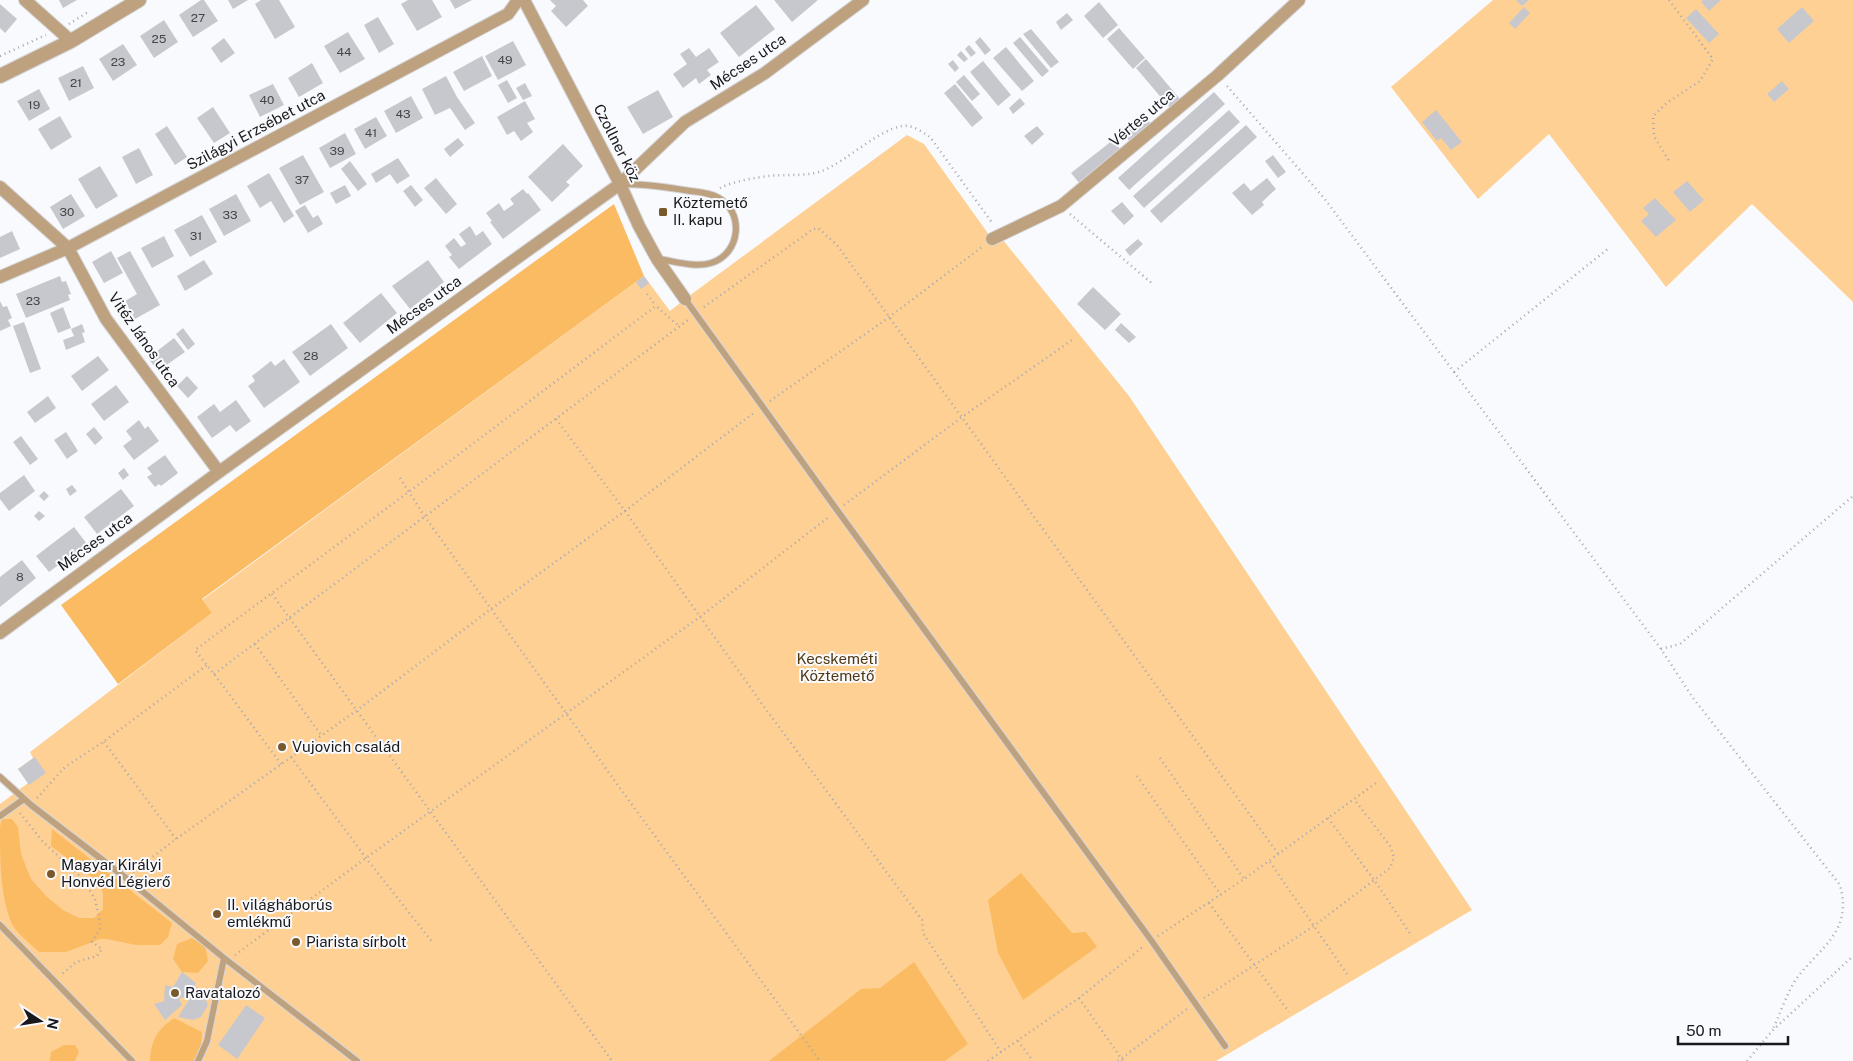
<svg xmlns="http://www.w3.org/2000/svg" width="1853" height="1061" font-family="'Public Sans',sans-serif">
<rect width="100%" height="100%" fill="#f9fafe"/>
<path fill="#ffd094" d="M1493,0H1853V302L1752,204L1666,287L1549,134L1478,199L1391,87Z
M907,135L924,144L992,239L994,245L1003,240L1129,396L1472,910L1216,1061H0V804L28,783L18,769L33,758L30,752L212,613L202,600L644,276L670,311L685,299Z"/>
<path fill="#fbbb63" d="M614,204L644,276L202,599L212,613L118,684L61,605Z
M2,819H12L18,827L21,854L31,879L46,896L63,910L79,918H94L103,909V893L97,881L51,846L52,829L172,923L168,937L160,945H136L107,939H100L66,952H39C30,943 18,935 12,924C0,896 0,859 0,827Z
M1021,873L1072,933L1086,932L1097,947L1023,1000L998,953L988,900Z
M192,938L205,946L208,961L198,973L182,972L173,959L177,944Z
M914,962L968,1044L945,1061H769L861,989L880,988Z
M174,1018L202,1032L201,1048L196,1061H150C151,1040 157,1030 174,1018Z
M64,1045H75L79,1051L75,1061H50L51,1052Z"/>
<path fill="#c7c8ce" d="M59,0H77L63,8Z
M201,0H204L218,21L193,37L179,15Z
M228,0H248L233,9Z
M261,0H279L295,27L275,39L255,4Z
M408,0H432L442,17L417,31L401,4Z
M450,0H472L455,9Z
M550,0H583L588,6L566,27L551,11L556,6Z
M774,0H818L792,22Z
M1516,0H1529L1522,6Z
M1703,0H1721L1709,11L1701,2Z
M1099,2L1118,25L1103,38L1084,16Z
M0,4L17,19L5,33L0,28Z
M756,5L775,29L739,57L720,33Z
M1524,7L1530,13L1515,29L1509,23Z
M1802,7L1814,21L1789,43L1777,29Z
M1696,9L1719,34L1709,43L1686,18Z
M1067,13L1073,20L1061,30L1056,22Z
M378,17L394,44L379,53L364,25Z
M164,20L178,42L154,58L140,36Z
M1119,28L1145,58L1133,69L1107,39Z
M1031,29L1059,62L1051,68L1023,34Z
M348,32L365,59L340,73L324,46Z
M980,37L991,50L985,55L975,42Z
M1020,37L1049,71L1042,77L1013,43Z
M224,38L235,53L221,63L211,48Z
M513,41L526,65L498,80L485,56Z
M123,44L137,65L113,81L99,59Z
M969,45L976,53L971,57L965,49Z
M1006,47L1034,81L1022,91L993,58Z
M689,48L696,57L709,48L719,62L707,70L711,75L699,84L696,78L683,88L673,74L687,64L680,54Z
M961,51L968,59L964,62L957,55Z
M482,56L492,76L464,91L453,72Z
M1146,59L1180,99L1170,108L1136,68Z
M953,60L959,68L955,72L948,64Z
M983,61L1011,95L998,106L970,72Z
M312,63L323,83L299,97L288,78Z
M83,66L94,88L69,101L58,78Z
M964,75L980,94L972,101L956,82Z
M446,76L457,97L475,123L465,130L450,108L435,115L422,89Z
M507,80L517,98L508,103L498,85Z
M1782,81L1789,89L1774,102L1767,94Z
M525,83L532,96L523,100L516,88Z
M273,84L284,105L260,117L249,95Z
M955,84L983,118L972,127L944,93Z
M39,89L50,109L29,121L17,101Z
M658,90L673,117L643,134L627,107Z
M1214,92L1225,104L1129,190L1118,178Z
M411,96L423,118L396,133L384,111Z
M1020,98L1025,104L1013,114L1009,108Z
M525,101L535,119L527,123L533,132L521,141L514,131L507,135L497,117Z
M213,107L230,133L214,143L197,118Z
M1229,110L1240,122L1144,208L1133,196Z
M1436,110L1462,142L1451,150L1441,138L1437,141L1422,122Z
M60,116L72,137L51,150L38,129Z
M1145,116L1151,124L1130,142L1124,134Z
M376,117L387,136L365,149L354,129Z
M1246,125L1257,137L1161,223L1150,211Z
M167,126L187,157L175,165L155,134Z
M1037,126L1044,134L1032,145L1024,136Z
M345,133L356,154L330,168L319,148Z
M458,138L464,145L450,157L444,149Z
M1113,140L1121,150L1080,184L1071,173Z
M563,144L583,166L566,182L570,185L552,202L528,177Z
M139,148L153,175L136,184L122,157Z
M303,155L324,192L300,205L279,168Z
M1273,155L1286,172L1278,178L1265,161Z
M398,158L410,176L397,184L390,174L376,183L371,174Z
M350,161L367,184L358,191L341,169Z
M100,166L118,196L96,209L78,179Z
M269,173L294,216L284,223L271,201L260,208L247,186Z
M436,178L457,204L446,214L424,188Z
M1267,178L1276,189L1262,202L1264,205L1252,215L1232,193L1244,183L1251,191Z
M1687,181L1704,200L1690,212L1673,192Z
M345,185L351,196L336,204L330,193Z
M411,185L423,200L415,207L403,191Z
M523,189L527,194L528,193L541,210L503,239L490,222L492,221L486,213L499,203L504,211L514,204L510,199Z
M71,194L85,216L63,229L50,207Z
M236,194L251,221L224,236L209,209Z
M1655,198L1676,220L1656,237L1641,221L1649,214L1643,208Z
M1122,202L1134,216L1124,225L1111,211Z
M305,205L313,218L318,215L323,224L308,233L295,211Z
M202,215L217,242L190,257L174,230Z
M470,226L476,236L483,231L492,244L459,269L449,257L452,255L445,246L454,238L461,247L466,244L459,234Z
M12,231L20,249L0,258V237Z
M164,236L174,256L152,268L141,248Z
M1138,239L1143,244L1130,256L1125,250Z
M111,251L123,273L104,283L92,262Z
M130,251L160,305L135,319L125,301L137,294L117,258Z
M204,260L213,274L185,291L177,276Z
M428,260L444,282L410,309L392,286Z
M60,276L62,282L66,281L71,294L68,295L70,300L26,318L16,294Z
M644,276L649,283L641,289L636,282Z
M1093,287L1121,314L1105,330L1077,304Z
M381,293L397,313L360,343L343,323Z
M0,301L3,307L7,306L12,318L8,320L11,326L0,331Z
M63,307L71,328L58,333L50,313Z
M24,322L41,369L30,373L13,326Z
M1121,323L1136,337L1129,343L1115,330Z
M82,324L85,332L82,333L85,342L66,350L63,340L74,336L71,329Z
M331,324L348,348L310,376L292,352Z
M183,328L195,344L188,350L176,334Z
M174,338L185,352L158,371L148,358Z
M98,356L109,370L82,391L71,376Z
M284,359L300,382L264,408L248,386L255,381L252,376L271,361L275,366Z
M187,376L198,388L188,398L177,386Z
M116,385L129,402L104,421L91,404Z
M48,396L56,408L35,423L27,412Z
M236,400L251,421L236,432L230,425L212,438L197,417L214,404L220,412Z
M139,420L145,429L148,426L159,441L134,460L123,446L132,439L126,431Z
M94,427L103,438L95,445L86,434Z
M66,432L78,451L67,459L54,440Z
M21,436L38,459L30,465L13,442Z
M165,455L178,473L161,486L159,484L155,487L147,477L152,474L147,468Z
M124,468L129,475L123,480L118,473Z
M24,475L35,491L9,511L0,499V493Z
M72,485L77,491L70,496L66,489Z
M121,489L134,506L97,534L84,517Z
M44,491L49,496L44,501L39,496Z
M39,511L45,516L39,521L34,516Z
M74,527L87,544L49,572L36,556Z
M22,560L36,578L0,607V577Z
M35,757L46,773L29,785L18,769Z
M182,972L196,983L193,990L186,989V996L179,999L182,1005L165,1020L154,1004L164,1001L165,985L173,987Z
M197,987L204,995L208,1005L201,1017L193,1020L178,1017Z
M246,1005L265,1018L237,1059L218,1045Z"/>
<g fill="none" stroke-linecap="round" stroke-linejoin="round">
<g stroke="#d5d6da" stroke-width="8">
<path id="service" d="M622,184C645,184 667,187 690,191C699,192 709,193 717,197C745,211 741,254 711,263C695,268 674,261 658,259
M685,299L837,510L1151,940L1225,1046
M0,777L31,805L126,878L224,958L357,1061
M0,816L24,799
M0,925L132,1061
M198,1061L207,1041L224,958"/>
</g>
<g stroke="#d5d6da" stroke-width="14">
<path id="minor" d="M25,0L71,41
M524,0L620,184L639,226L657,259L685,299
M0,187L68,248L106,319L219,472
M992,239L1061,206L1218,75L1299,0
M0,277L68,248L508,14L518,0
M0,633L219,472L620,184L685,122L765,73L863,0"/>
</g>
<g stroke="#d5d6da" stroke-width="16">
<path id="tertiary" d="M0,76L71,41L139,0"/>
</g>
<path stroke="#a7a7ab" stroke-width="2.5" stroke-dasharray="1 4" stroke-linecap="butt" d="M1669,0L1713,59L1700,81L1668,102L1653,116L1654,136L1669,161
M69,24L88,12
M0,56L46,35
M1227,86L1324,198L1661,649L1693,698L1840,885C1853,932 1820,947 1797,978C1788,990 1779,1017 1772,1031
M720,188C734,181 754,178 769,176C786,174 805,177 822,171C847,161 878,130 902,126C912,124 922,132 930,137L993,224
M1070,214L1154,285
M647,294L656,306
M704,307L812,230L818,228L837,245L1279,855
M1454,372L1609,248
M770,401L888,318L982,247
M556,419L625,511L762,704L922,920L923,933L1001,1052
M400,478L425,517L630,802L820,1061
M844,505L962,417L1072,340
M272,594L612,1061
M255,644L321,735
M1661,649L1680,644L1853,496
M214,674L688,320
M104,742L176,839
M291,757L366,858L433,943
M1160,758L1244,879
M281,764L214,674L195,650L410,491L656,306L680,327
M1137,776L1221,895
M37,798L65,767L103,742L207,665
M20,813L43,842L82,878L95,899L101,927L92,942L102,949L97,956L76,962L62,974
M1328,818L1375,881L1411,935
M1270,862L1347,974
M133,872L176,839L356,711L491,609L625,511L755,412
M1209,903L1289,1012
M1158,936L1244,879L1376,783
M235,955L366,858L701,616L830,516
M1079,998L1123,1061
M1204,998L1314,926L1390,868L1394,857L1390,846L1354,799
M1018,1041L1033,1061
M988,1061L1079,998L1144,946
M1118,1061L1187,1009
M1747,1061L1772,1031L1853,956"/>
<use href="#service" stroke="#bea27f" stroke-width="6"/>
<use href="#minor" stroke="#bea27f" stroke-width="12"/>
<use href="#tertiary" stroke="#bea27f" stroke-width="14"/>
</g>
<g fill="#78592e" stroke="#f9fafe" stroke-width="2">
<rect x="658" y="207" width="10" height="10" rx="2.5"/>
<circle cx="282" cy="747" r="5"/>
<circle cx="51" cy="874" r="5"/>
<circle cx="217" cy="914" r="5"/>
<circle cx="296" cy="942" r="5"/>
<circle cx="175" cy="993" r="5"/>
</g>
<g text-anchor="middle" stroke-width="4" stroke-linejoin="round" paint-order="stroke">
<g font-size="12" fill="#444548">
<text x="198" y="22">27</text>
<text x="159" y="43">25</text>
<text x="344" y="56">44</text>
<text x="505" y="64">49</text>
<text x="118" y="66">23</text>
<text x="76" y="87">21</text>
<text x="267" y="104">40</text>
<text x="34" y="109">19</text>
<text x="403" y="118">43</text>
<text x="371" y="137">41</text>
<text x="337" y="155">39</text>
<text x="302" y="184">37</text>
<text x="67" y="216">30</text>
<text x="230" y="219">33</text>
<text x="196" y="240">31</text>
<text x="33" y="305">23</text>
<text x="311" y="360">28</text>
<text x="20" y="581">8</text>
</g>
<g font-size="15" fill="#19191b" stroke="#f9fafe">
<text transform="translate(748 62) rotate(-34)" y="5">Mécses utca</text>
<text transform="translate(1142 118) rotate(-40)" y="5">Vértes utca</text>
<text transform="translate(256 130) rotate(-28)" y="5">Szilágyi Erzsébet utca</text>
<text transform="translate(617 143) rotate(63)" y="5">Czollner köz</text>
<text transform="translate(424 305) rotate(-36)" y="5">Mécses utca</text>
<text transform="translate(144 340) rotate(55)" y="5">Vitéz János utca</text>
<text transform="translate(95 542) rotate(-36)" y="5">Mécses utca</text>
</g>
<g font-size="15" fill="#19191b" stroke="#f9fafe" text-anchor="start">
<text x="673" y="208">Köztemető<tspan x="673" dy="17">II. kapu</tspan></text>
<text x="292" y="752">Vujovich család</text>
<text x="61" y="870">Magyar Királyi<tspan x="61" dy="17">Honvéd Légierő</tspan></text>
<text x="227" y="910">II. világháborús<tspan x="227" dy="17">emlékmű</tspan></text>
<text x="306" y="947">Piarista sírbolt</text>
<text x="185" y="998">Ravatalozó</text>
</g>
<g font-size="15" fill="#503711" stroke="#f9fafe">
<text x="837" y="664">Kecskeméti<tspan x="837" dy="17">Köztemető</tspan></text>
</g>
</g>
<g transform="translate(40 1021) rotate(102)" stroke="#f9fafe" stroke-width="4" paint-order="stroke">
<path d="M0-4L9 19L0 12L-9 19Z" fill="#19191b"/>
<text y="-8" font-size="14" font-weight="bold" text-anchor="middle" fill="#19191b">N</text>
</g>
<path d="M1678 1036v8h110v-8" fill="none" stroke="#19191b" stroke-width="2.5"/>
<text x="1686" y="1036" font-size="15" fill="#19191b" stroke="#f9fafe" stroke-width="4" paint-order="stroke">50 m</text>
</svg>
